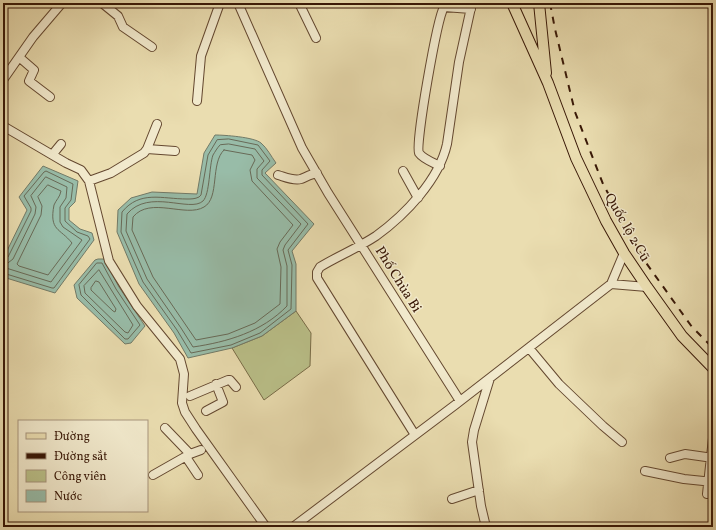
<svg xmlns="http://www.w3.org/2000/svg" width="716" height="530" font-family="Vollkorn,serif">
<rect width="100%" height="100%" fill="#eaddb0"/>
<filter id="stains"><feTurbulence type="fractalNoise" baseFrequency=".005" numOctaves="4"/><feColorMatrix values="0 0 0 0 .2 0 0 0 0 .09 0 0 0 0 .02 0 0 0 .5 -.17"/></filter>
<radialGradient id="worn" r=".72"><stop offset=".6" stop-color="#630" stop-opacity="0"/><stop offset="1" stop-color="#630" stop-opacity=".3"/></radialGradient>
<path fill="#bac089" stroke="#796c48" d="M296,311L311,333L310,366L264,400L232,348L262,336Z"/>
<path fill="#98bca8" stroke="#727a67" d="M215,135C224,135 254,137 261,143C267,148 271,156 276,163L265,173L314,224L292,251L296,264V311L262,336L232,348L188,358L174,333L139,284L117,232L118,210L131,198L152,192L197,194L204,153Z
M43,166L78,181L75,202L69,208V220L80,229L92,233L94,240L55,293L3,277V259L27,210L19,197Z
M98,259H104L119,287L145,326L131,343L125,344L77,298L74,285L95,260Z"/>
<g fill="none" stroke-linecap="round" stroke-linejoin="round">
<path stroke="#686a57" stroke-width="1" d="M229,139L258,145L270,161L262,170V175L308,224L288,250L292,265L291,309L260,333L231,345L191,353L177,330L143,282L121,232L122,212C140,190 162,199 187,199C191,199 195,199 199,197L201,195L208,155L217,140Z
M229,144L255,149L264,161L257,169V178L301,224L285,245L283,250L287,266V306C262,332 227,342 193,347L181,328L147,279L126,231L127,214C149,188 190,213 203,201C210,194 209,166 213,155C215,152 217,148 220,145Z
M224,150L252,155L255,160L250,170L252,181L293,225L280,242L277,249L281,267L280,304L255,323L228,334L196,340L153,277L132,230L133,217C150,196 186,218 204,207C220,198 210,163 224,150Z
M46,177L67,187L66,198L60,207V222L63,227L82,240L51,282L6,268L4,266L13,259L35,214L36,207L31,196Z
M48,185L61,191C60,197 56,200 54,205C49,231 60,228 72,243L48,275L19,266L17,264L41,215L42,206L38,197Z
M3,259L8,257L31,211V208L24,196L44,172L46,171L73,184L71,200L65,208V221L77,232L88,236L90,239L54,288H52L3,273
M97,263H102L116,289L140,325L128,339H125L81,295L79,285Z
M99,270L133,325L128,333L125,332L85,293L84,286Z
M96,281L99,282L116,309L115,312L113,311L91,290V288Z"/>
<g stroke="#644830" stroke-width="10">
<path id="minor" d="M102,3L118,16L123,27L152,47
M238,3L302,148L328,193L460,401
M299,3L316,38
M19,57L34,70L29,81L50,97
M3,80L33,37L62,3
M197,101L201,56L220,3
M3,126L66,163L81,170L89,181L109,261L137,306L180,359L184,374L182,403L185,412L196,429L266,527
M147,149L175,151
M52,155L61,144
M440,166C434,163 423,159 419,153C415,144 437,19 444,7L471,9
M403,171L418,198
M278,175C285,177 293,181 301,179C306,177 311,174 317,173
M89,181L111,173L144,153L147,149L157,124
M611,284L647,287
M529,348L559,384L603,426L622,442
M190,396L228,380H230L236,387
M206,411L223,402L216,384
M165,428L190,454
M415,435L317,278V272L320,267C338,256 358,248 376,236C405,215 439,180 447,144L459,62L472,3
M186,457L198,475
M670,458L685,454L713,458
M645,471L684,479L713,482
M153,475L190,454L201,450
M707,494L713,438
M452,499L479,490
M293,527L455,405L611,284L624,253
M486,527L481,506L472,442L474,430L490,378"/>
</g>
<g stroke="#381706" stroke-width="12">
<path id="major" d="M512,3L548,83L576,158L606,221L624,253L647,287L682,336L713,368
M539,3L546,73"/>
</g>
<use href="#minor" stroke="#f1e9cc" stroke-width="8"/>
<use href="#major" stroke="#eaddb0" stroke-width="10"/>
<path stroke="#381706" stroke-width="2" stroke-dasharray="7 7" stroke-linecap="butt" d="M550,3L555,29L575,112L603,184L644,260L692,327L713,348"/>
</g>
<g text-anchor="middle" stroke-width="3" stroke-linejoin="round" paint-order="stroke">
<g font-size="14" fill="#381706" stroke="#f1e9cc">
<text transform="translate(628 227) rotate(60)" y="5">Quốc lộ 2 Cũ</text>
<text transform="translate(399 279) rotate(58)" y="5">Phố Chùa Bi</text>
</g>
</g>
<rect width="716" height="530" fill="none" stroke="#eaddb0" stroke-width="16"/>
<rect x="4" y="4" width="708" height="522" fill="none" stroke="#381706" stroke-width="2"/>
<rect x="8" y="8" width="700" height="514" fill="none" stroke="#381706"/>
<rect x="18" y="420" width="130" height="92" fill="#f1e9cc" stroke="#a7957d"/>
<rect x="26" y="433" width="20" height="6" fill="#eaddb0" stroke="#a7957d"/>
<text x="54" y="440" font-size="12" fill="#381706">Đường</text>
<rect x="26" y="453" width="20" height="6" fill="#381706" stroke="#a7957d"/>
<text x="54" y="460" font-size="12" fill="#381706">Đường sắt</text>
<rect x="26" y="470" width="20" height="12" fill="#bac089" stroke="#a7957d"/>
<text x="54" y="480" font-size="12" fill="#381706">Công viên</text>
<rect x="26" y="490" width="20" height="12" fill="#98bca8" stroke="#a7957d"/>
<text x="54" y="500" font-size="12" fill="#381706">Nước</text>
<rect width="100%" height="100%" filter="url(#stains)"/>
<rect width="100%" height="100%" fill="url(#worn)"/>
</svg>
